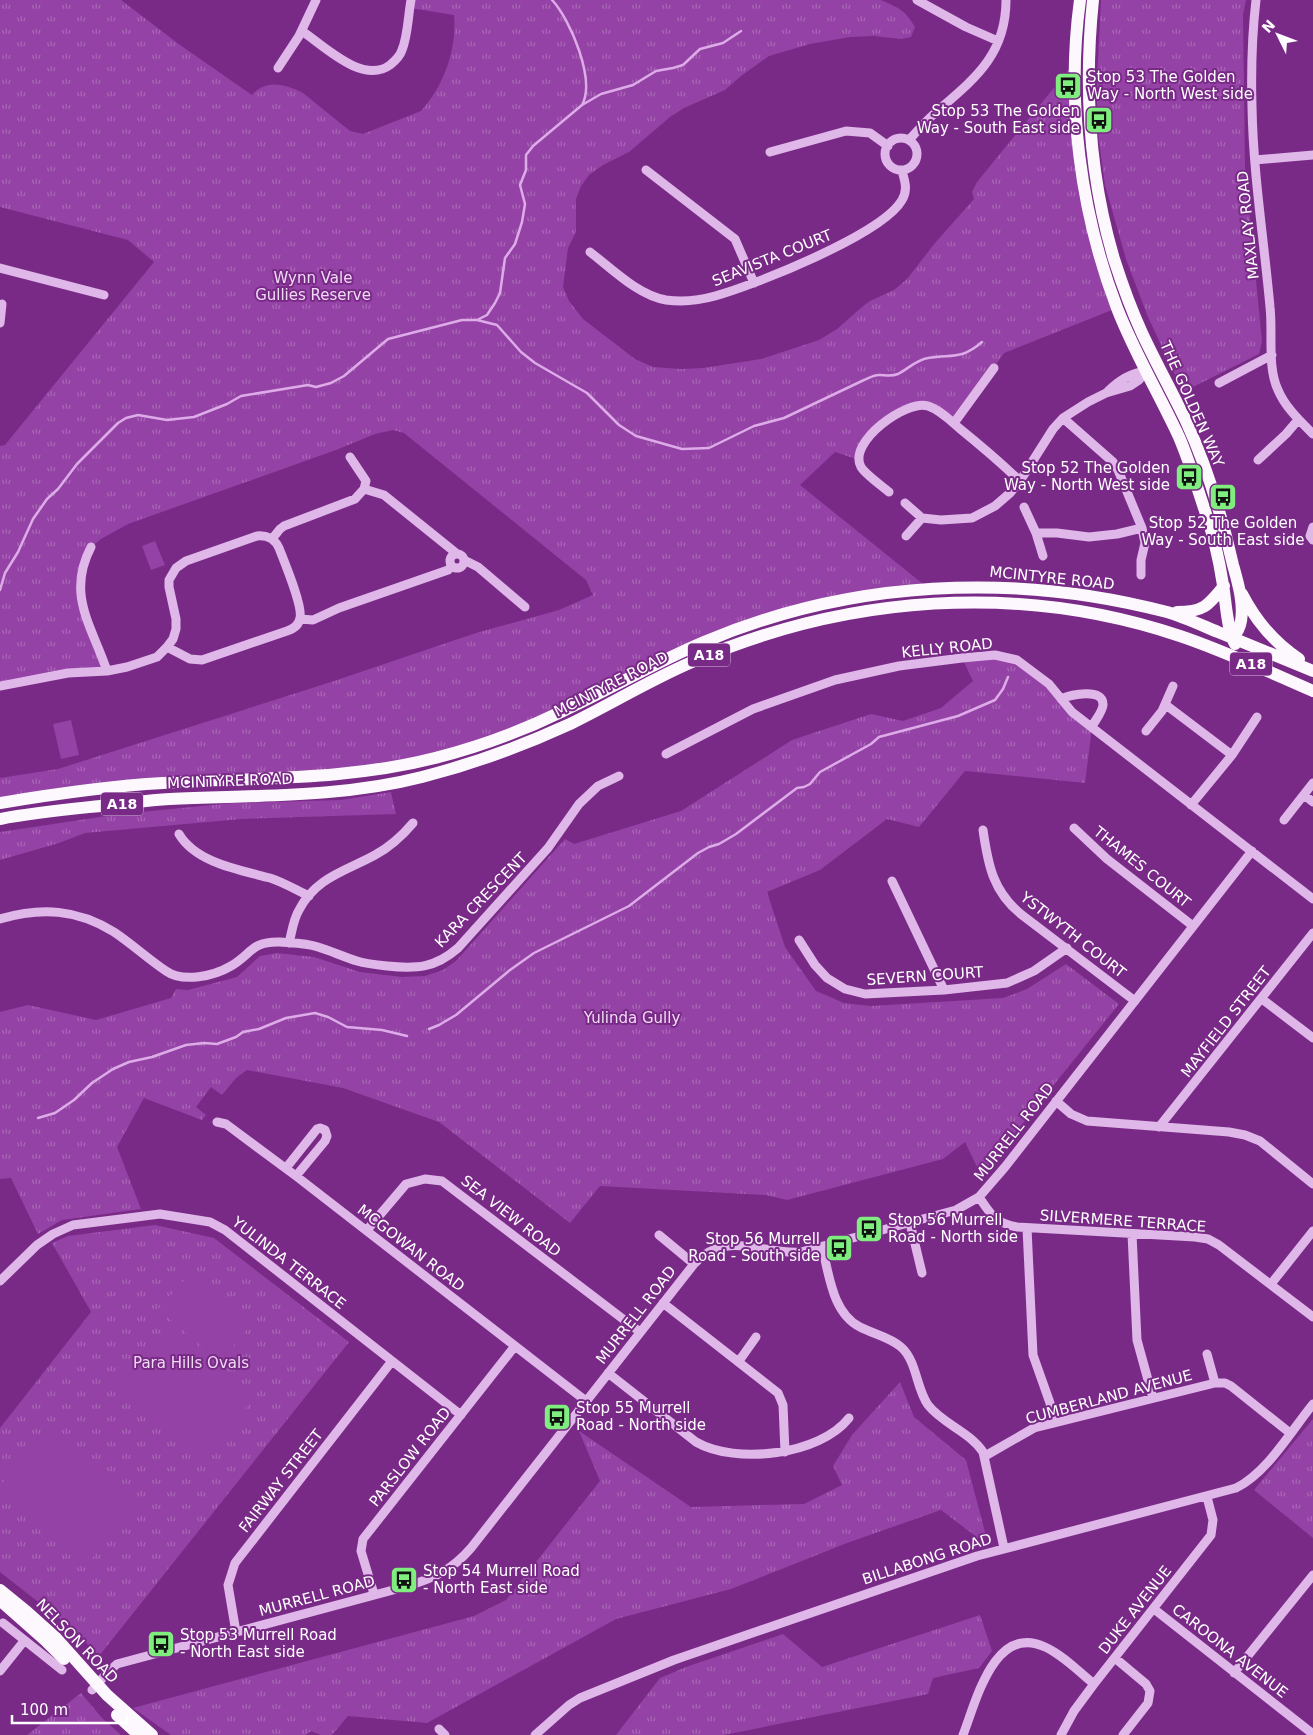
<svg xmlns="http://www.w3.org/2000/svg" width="1313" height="1735" font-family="'DejaVu Sans',sans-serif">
<defs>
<pattern id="grass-tufts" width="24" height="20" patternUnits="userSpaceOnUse" patternTransform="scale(1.25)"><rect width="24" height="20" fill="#9442a5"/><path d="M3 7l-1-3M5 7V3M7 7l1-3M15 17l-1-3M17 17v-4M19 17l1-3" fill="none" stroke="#a968b7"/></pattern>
</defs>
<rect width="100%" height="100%" fill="#792a87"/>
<path fill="url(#grass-tufts)" d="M0,0H121L180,45L252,95C266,79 285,84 303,93L350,131L363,134L421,111C444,86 457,49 454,15L410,8L411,0H881C899,8 905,10 915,27L911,37L901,39L874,36L850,37L810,44L769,56L741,76L725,90L684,108L670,117L629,152L603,165L589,175L581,186L576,199V232L568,248L563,287L569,301L583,319L635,359L653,367L681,369L703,368L761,359L819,340L837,329L862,307L870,301L894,290L907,279L935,243L974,199L972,192L977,182L1075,62L1078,145L1117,308L1004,353L954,423L921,404L881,424L859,460L835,452L800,485L928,588L765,619L566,710L434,759L0,803V778L58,769L331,682L476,633L559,610L593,595L586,580L404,433L393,430L375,434L336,450L128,524L101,539L91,547L81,597L107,671L0,686V446L5,445L154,262L128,240L0,207Z
M1101,0H1246L1243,15L1245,166L1262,342L1259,354L1183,392L1148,317L1126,259L1105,185L1097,127V79Z
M995,655L1023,664L1092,727L1085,783L965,771L919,827L887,819L820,870L767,892L785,947L816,991L844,1003L870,1006L1003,998L1027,989L1066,964L1119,1004L981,1175L965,1142L943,1159L787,1200L766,1195L600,1186L570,1223L439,1122L343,1088L247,1070L236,1078L222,1095L211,1087L196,1107L206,1115L202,1120L144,1098L117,1147L141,1209L62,1220L38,1234L11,1178L0,1179V1012L28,1005L96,1020L171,998L176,989L188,990L237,977L260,956L277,953L314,957L360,972L402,977L425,976L443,970L456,961L565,839L574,844L681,811L792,740L871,714L903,721L941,708L973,681L962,658Z
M391,792L396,814L241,819L85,833L59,843L0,860V832L120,814L233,803L341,800Z
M155,1225L214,1238L349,1342L99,1656L74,1630L0,1572V1428L91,1312L52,1243L68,1236Z
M900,1382L914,1417L966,1460L986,1536L978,1538L941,1510L847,1543L731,1589L616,1619L427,1723L348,1716L332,1735H321L311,1731L306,1735H171L133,1708L474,1616L506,1600L600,1481L579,1431L691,1507L804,1504L842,1485L833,1466L852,1435Z
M1313,1419V1538L1254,1490Z
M980,1615L992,1651L979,1668L933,1678L928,1694L724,1735H616L660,1678L686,1667L783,1634L822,1667Z
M81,1693L102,1718L121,1735H27Z"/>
<path fill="#9442a5" d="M155,541L165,565L151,570L142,546Z
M71,720L79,755L61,759L53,724Z
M189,1275L249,1327L220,1362L158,1309Z
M164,1328L253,1399L206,1458L116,1385Z
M45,1429L137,1499L92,1558L0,1486Z"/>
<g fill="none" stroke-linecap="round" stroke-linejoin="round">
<path stroke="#ddace8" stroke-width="2.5" d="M552,0C570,19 596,80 582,105
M477,320L497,325L521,352L535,363L587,393L619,425L636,436L682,449L709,448L754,426L784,418L864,380C869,378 874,375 879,375C885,375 891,377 898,374C908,369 916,360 928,358C953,354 961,360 982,342
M0,590L5,573L18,552L33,519L47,499L58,489L77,464L118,423L126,418L138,415L167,420L194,417L227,404L241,396L308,385L316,387L331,383L344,376L388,339L462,320H477L487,315L495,303L500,293L505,258L515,244L522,222L525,204L520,185L526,170V155L533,146L582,105L601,94L633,85L656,71L673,68L683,65L700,49L723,43L741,31
M429,1029L439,1025L456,1015L510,970L534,953L629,906L698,853L709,847L719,844L736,834L797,788L804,787L810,784L820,772L871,744L879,737L958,716L995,700L1003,689L1008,677
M38,1118L55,1113L74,1100L92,1083L113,1069L129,1062L152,1057L186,1045L204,1043L217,1044L236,1037L243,1032L259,1029L286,1018L315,1013L328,1017L347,1027L382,1030L407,1036"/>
<path stroke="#dfb7e8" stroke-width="9" d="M917,0L966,27L998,41
M1256,0C1252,35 1251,71 1252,106C1253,173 1264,240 1270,307C1273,332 1267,367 1278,390C1285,407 1300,421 1313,434
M302,31C324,46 363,85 390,65C395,61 400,56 402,50C408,35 408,16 411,0
M278,68L299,36L316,0
M885 154a16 16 0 1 1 32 0a16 16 0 1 1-32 0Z
M909,140C917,131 926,121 935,113C973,80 1006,56 1006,0
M770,152L846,131L870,133L888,146
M1255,160L1313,155
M646,170L735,239L754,283
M590,252C612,269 639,296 666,300C682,302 701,300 715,296C755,285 883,234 902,200C908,190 905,181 902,171
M0,268L104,295
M0,323L2,304
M1219,383L1272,355
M1108,391C1119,381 1130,373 1146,371
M1063,418L1113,462L1118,470L1142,528L1145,543L1141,560V575
M954,423L994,368
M350,457L366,481L364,489
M1258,460L1286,434L1298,420
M889,492C882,486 865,474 861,467C847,442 907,399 928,406C940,410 950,420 959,428C980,445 1000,462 1020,481
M905,503L922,518L941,520L972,518L995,506L1010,493L1020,481L1053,429L1063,418L1088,402L1106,393L1130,386L1139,380L1146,371
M1024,507L1036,533L1043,556
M1313,527L1310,536L1313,540
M1036,533H1057L1089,537L1117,534L1142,528
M906,536L922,518
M272,539L280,529L284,526L355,499L364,489L384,495L456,553
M91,547C66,595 92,626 107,671
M450 561a7 7 0 1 1 14 0a7 7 0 1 1-14 0Z
M464,560L478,567L525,607
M300,619L313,620L339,608L448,570L451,567
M0,686L68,673L107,671L127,667L157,657L167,647L173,639L176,629V619L169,587V580L176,568L186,561L257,536C267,535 275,539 279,548C284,561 303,606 300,618C299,625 293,629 287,631L202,660L190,659L167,647
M1061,699C1070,695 1104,687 1103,705C1102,713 1095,720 1092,727
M1166,705L1232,755
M1146,731L1162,711L1173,686
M666,754L753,709L835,680L899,666L962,658L995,655L1017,660L1049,684L1072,712L1313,899
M1304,795L1313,802
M1191,805L1232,755L1257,717
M1284,820L1313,783
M1074,828L1107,859L1193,926
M983,830C988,865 993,892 1022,915L1135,1001
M179,834C196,863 240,870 270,878C283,882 296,890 309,896
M892,881L944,990
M0,919C41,907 77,909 114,932C132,944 148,959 166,971C183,983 214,976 231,966C252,954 251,941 280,942C293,943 306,943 318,947C331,951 344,957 357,961C367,964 377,965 387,966C417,969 435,968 458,948L548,848L579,804L598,786L619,776
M799,940L815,965L827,978L845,989L865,994L944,990L1007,983L1034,971L1067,948
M289,943C292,932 293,920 299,910C316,877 346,871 375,855C390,847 402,836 413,823
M1262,999L1313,1038
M1056,1101L1071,1114L1087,1121L1229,1132L1245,1135L1260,1141L1313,1184
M217,1122L226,1124L296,1176L586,1401
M1159,1127L1313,933
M286,1168L317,1129L320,1128L325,1130L327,1136L325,1141L296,1176
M979,1197C991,1215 995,1223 1017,1227L1195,1237L1208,1239L1219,1245L1313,1317
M910,1223L922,1273
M1027,1228L1033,1355L1050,1403L1054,1423
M367,1230L406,1184L425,1179L442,1181L640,1332
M1132,1234L1137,1340L1153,1398
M659,1235L694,1264
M822,1247C829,1273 832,1313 860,1327C873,1334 890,1337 901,1347C917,1361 916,1388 928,1405C943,1424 970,1432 983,1452L1004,1548
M0,1281L37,1245L53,1234L73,1225L160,1214L210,1222L225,1230L461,1415
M1271,1284L1313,1231
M663,1303L778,1393L783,1405L785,1452
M1207,1354L1215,1383
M739,1361L756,1337
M608,1373L696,1442C736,1465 820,1455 849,1418
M985,1456L1034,1428L1215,1383H1225L1231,1386L1290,1433
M374,1594L361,1551L363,1539L515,1346
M1154,1609L1313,1734
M3,1623L62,1670
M236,1632L228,1585L235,1563L392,1361
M1115,1658L1146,1684L1150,1691L1148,1703L1123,1735
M0,1671L24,1641
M1234,1673L1313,1575
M92,1690L107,1673L117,1664L408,1586C436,1577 452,1570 471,1548L694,1264C727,1229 761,1255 801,1252L956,1210L979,1197L1005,1167L1252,851
M439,1729L445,1735
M535,1735L569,1705L580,1698L674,1660L977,1556L1236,1488C1267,1473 1291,1431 1313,1404
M963,1735C976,1702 994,1623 1045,1647C1063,1655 1079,1672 1094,1684
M1061,1735L1074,1711L1094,1684L1211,1535L1213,1520L1207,1497"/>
<path stroke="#fdf8fe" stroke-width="12" d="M1080,0C1066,102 1080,211 1117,308C1134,352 1159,394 1179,437C1189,460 1196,484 1204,508C1213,533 1219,559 1223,585C1226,602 1227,630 1235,644
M1093,0C1084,87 1089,175 1114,259C1122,284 1131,309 1142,333C1156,363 1172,392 1186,421C1207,467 1222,516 1233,565C1238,583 1244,603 1241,621C1240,628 1237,633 1232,638
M1242,594C1256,621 1273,642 1299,659
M1177,612C1203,612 1208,606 1224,586
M0,803C54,794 109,786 163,783C256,777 344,781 435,758C479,747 522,731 563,711C611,689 656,662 704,642C850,580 1014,572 1167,612C1184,617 1201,625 1218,632C1250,645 1281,658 1313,671
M0,819C36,812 72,809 109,805C129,803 150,800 170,799C254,795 340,798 422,777C473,764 522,746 570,724C611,704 650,680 692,662C847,595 1019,582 1180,636C1225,651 1269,672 1313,691
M0,1590L27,1612L56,1638L107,1695L152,1735
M3,1603L45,1640L64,1659
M117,1715L139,1735"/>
</g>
<defs>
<g id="bus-square" transform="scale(1.4375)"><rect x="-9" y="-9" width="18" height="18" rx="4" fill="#7fee7e" stroke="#792a87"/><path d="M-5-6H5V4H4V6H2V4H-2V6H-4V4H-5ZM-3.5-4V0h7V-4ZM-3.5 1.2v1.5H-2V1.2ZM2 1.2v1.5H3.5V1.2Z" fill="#111"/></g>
</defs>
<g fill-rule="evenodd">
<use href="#bus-square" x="1068" y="86"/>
<use href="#bus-square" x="1099" y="120"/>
<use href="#bus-square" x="1189" y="477"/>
<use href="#bus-square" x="1223" y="497"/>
<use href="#bus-square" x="869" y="1229"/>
<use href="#bus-square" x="839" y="1248"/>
<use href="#bus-square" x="557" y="1417"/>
<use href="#bus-square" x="404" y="1580"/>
<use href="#bus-square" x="161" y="1644"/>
</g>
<g text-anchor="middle" stroke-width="4" stroke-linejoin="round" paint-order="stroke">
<g fill="#792a87" stroke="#d7bfdb" stroke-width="1">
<rect x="688" y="643.5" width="42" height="23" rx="4"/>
<rect x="1230" y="652.5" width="42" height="23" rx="4"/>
<rect x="101" y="792.5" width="42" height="23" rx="4"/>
</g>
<g font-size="14" font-weight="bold" fill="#fff">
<text x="709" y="660">A18</text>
<text x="1251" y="669">A18</text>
<text x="122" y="809">A18</text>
</g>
<g font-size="15" fill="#fff" stroke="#792a87" text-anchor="start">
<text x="1087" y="82">Stop 53 The Golden<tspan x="1087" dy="17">Way - North West side</tspan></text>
<text x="1080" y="116" text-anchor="end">Stop 53 The Golden<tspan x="1080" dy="17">Way - South East side</tspan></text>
<text x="1170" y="473" text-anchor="end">Stop 52 The Golden<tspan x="1170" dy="17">Way - North West side</tspan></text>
<text x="1223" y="528" text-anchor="middle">Stop 52 The Golden<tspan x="1223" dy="17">Way - South East side</tspan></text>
<text x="888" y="1225">Stop 56 Murrell<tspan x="888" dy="17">Road - North side</tspan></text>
<text x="820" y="1244" text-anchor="end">Stop 56 Murrell<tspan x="820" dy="17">Road - South side</tspan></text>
<text x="576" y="1413">Stop 55 Murrell<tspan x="576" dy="17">Road - North side</tspan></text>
<text x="423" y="1576">Stop 54 Murrell Road<tspan x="423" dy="17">- North East side</tspan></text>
<text x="180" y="1640">Stop 53 Murrell Road<tspan x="180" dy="17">- North East side</tspan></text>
</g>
<g font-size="15" fill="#fff" stroke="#792a87">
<text transform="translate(1248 225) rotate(-96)" y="5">MAXLAY ROAD</text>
<text transform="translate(772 258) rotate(-22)" y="5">SEAVISTA COURT</text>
<text transform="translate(1192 404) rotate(66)" y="5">THE GOLDEN WAY</text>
<text transform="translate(1052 578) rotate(6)" y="5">MCINTYRE ROAD</text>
<text transform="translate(947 648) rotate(-6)" y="5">KELLY ROAD</text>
<text transform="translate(611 684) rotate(-27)" y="5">MCINTYRE ROAD</text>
<text transform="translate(230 781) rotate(-2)" y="5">MCINTYRE ROAD</text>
<text transform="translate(1142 867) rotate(39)" y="5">THAMES COURT</text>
<text transform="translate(481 900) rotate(-46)" y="5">KARA CRESCENT</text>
<text transform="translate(1073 935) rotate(38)" y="5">YSTWYTH COURT</text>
<text transform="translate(925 976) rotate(-4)" y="5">SEVERN COURT</text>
<text transform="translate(1226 1022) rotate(-52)" y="5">MAYFIELD STREET</text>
<text transform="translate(1014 1132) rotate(-52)" y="5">MURRELL ROAD</text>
<text transform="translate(511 1216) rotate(38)" y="5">SEA VIEW ROAD</text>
<text transform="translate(1123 1221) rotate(4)" y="5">SILVERMERE TERRACE</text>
<text transform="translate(411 1248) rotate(38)" y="5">MCGOWAN ROAD</text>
<text transform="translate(289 1263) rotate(38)" y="5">YULINDA TERRACE</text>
<text transform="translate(636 1315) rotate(-52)" y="5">MURRELL ROAD</text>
<text transform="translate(1109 1397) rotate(-15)" y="5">CUMBERLAND AVENUE</text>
<text transform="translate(410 1457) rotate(-52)" y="5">PARSLOW ROAD</text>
<text transform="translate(281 1481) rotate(-52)" y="5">FAIRWAY STREET</text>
<text transform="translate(927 1559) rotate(-18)" y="5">BILLABONG ROAD</text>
<text transform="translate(317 1596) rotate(-15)" y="5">MURRELL ROAD</text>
<text transform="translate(1135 1610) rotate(-52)" y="5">DUKE AVENUE</text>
<text transform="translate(77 1641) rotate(46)" y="5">NELSON ROAD</text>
<text transform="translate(1230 1651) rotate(38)" y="5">CAROONA AVENUE</text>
</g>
<g font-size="15" fill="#f1daf6" stroke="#792a87">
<text x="313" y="283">Wynn Vale<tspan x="313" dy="17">Gullies Reserve</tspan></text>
<text x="632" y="1023">Yulinda Gully</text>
<text x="191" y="1368">Para Hills Ovals</text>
</g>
</g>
<g transform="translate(1278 35) rotate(312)" stroke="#792a87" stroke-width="4" paint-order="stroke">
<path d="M0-4L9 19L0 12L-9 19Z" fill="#ffffff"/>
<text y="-8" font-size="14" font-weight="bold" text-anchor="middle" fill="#ffffff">N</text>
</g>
<path d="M12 1715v8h115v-8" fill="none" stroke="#ffffff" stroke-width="2.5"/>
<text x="20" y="1715" font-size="15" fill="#ffffff" stroke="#792a87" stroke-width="4" paint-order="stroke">100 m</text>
</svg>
